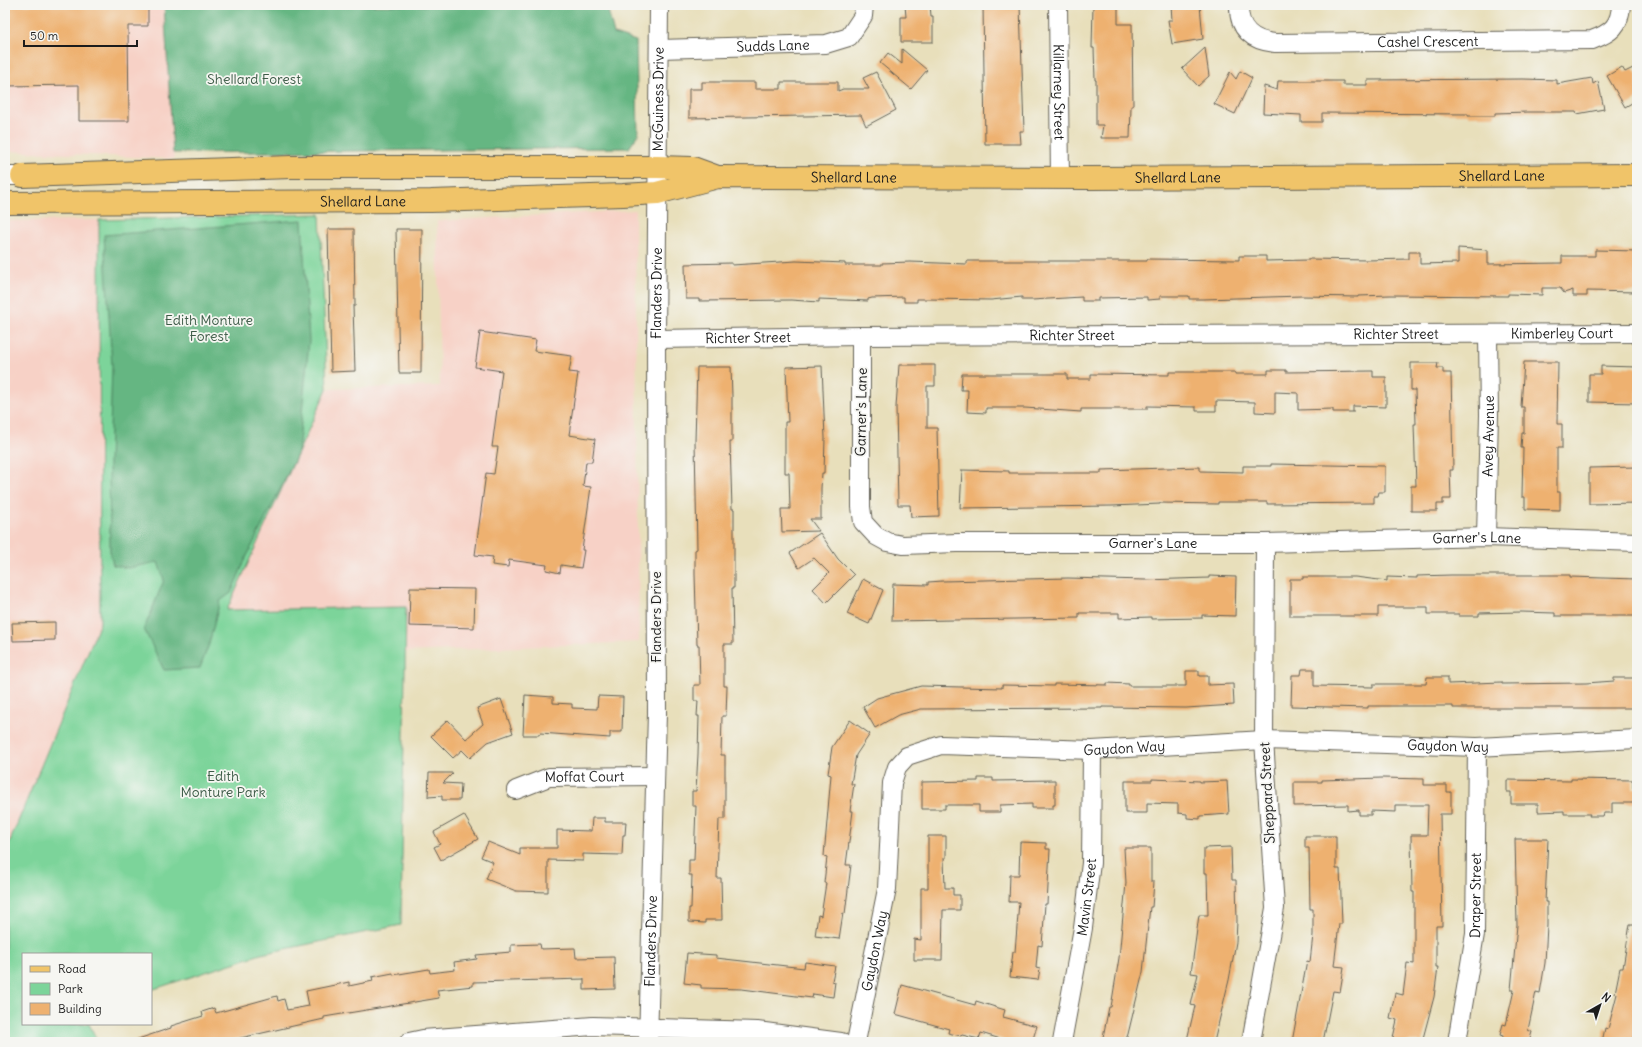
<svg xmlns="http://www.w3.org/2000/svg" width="1642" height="1047" font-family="Delius,sans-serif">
<rect width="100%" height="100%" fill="#f6f6f2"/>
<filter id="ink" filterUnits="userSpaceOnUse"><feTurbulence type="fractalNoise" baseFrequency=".025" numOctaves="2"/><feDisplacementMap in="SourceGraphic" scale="8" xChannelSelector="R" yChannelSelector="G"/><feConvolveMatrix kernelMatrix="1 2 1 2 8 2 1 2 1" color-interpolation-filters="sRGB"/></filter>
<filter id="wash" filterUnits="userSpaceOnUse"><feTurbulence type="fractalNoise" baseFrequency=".012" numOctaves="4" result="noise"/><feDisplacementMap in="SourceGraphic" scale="16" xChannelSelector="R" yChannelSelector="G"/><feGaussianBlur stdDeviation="0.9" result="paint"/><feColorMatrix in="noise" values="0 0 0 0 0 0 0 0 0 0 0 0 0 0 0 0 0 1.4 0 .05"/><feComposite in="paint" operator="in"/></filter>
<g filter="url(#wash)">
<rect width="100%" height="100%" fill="#e8dfbb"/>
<path fill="#f7d1c6" d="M5,5H165L174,159L5,151Z
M635,210L639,642L405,652L406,608L227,610L327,389L440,386L437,221Z
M99,220L100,623L5,853V221Z"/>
<path fill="#7cd49a" stroke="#4c785b" d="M320,214L327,389L227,610L406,607L401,925L261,954L151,990V954H23V1024H89L98,1042H5V853L100,623L99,220Z"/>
<path fill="#65b682" stroke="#40694f" d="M164,5L607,6L614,34L636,41L638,135L629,148L173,153Z
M302,220L309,341L298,453L246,558L231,593L220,601L209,644L200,668L164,670L144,629L164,580L158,562L128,568L113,565L110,551L109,463L112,366L104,235Z"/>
<g id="blocks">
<path fill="#eeb170" d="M5,5H148V26H128L129,121H79V85L5,86Z
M905,5H930L931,16H933V42H901V17H906Z
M983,5H1020L1024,131H1020L1021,144H985Z
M1093,5H1118V24H1132L1133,106H1131L1130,138H1101L1103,125H1096V80H1095L1094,48H1092Z
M1171,5H1200L1203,39L1172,44L1168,20H1172Z
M1205,48L1209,76L1198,86L1182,69Z
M902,49L927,70L911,89L880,63L888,53L902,64Z
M1622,67L1625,72L1633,68L1637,74V100L1625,107L1607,76Z
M1240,71L1252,78L1235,114L1214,104L1230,72L1236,79Z
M876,72L896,110L866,126L861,115L689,118V89H702V82H755V89H781V82H838V91L843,89H869L863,78Z
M1592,78L1593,84L1598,81L1604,109L1577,114L1576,112H1528L1495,113V116H1468V114L1322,113V122H1301V115L1263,113L1264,86L1277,90L1278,81H1343V85H1367V80L1523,79L1557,80V84Z
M328,229H354L355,306H353L355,371L331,372Z
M396,229H422L421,373H399Z
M1458,248L1488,250V264L1562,263V256H1595V250L1637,251V292L1587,291V296H1573V290L1564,293L1560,288H1542V295L1508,294V296L1390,295L1358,296V297L1302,296L1203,299H1189V296H1160V299L1147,300V297L1098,298V301H1082V297L1032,300H1022V297L991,300L928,299H917V302H904V297L872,298L868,299V301L819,299V302L791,300L699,301V299H686L685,264L732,263V265L796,261L845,263V265H882V263L910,262L967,264V261H1147V259L1239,260V256H1266V261L1309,260V259L1367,260L1409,259V252H1420V264L1458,263Z
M480,332L536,340L534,351L572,356L569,372L578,373L569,435L595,439L592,462H586L583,486L591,487L582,550H584L581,568L561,565L560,573L546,570L547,565L509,560L508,567L492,565L493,557L475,555L486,473L494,474L498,447H492L502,371L475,367Z
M1524,362H1558L1557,424H1562V448H1557V492H1560V510L1525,509V497H1522L1523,448H1521L1522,433H1524V407H1521Z
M1411,363H1438L1437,368H1443V373H1451L1453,470H1450L1451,499H1443V504H1437V511H1411V486H1416L1414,424H1416L1415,390H1411Z
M899,365H935V386H927V428H937L939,516L911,517L910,505H898L896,407Z
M822,366L825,438L824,473H822L821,488V519H810L819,531L782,532L781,509H790L789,473H785V422H788L786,367Z
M1601,366L1637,367V403L1589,402V374H1601Z
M697,367H731L732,396V442H730L732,509H734V588H732L733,644H724V686H727L726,716H722L721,755H725V819H719L717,878H721L722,920H705V923L689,922V908H691L692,875H689V860H694L696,806H692V791H696L698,754L699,716H697L698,701H694V685H700L699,645H697L695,574V550L697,549L695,441Z
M1268,370H1286V372L1373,371V377H1386V407L1353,406V412H1333V409L1298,410V393L1275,392V413L1255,412V402L1216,401V411H1196V407L1147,406V409H1081V412L1025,408H986V413L967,412L968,390H961L962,374H1067V379H1091V374L1169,375V372H1235V374H1268Z
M1271,464L1385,466V492H1379L1378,496H1374V503L1267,504V502H1218V504L1160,503V504L1112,506L960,508L962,470L1009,471V473H1101V470L1200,467V471L1243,472V466H1271Z
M1637,467V503L1589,504V468Z
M820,533L838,559L854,575L826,603L813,589L829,573L814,558L799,568L790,553Z
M1451,575H1570V577L1637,579V616H1555V613L1521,612L1479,613V616H1459V614H1428V607H1378V616H1290V579H1303V577H1355L1387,581V577L1417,578V576Z
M1209,576L1236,577L1235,616L1202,615V618L1151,619V617L1119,618V613H1079V618L892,621L893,584L928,585V582L943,581L1068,578L1145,580L1209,578Z
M863,579L883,590L869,624L847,614Z
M410,588L475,589L474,628L409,626Z
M55,622V640L13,641L12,623Z
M1302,669H1314V686L1373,687V684H1426L1427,677H1448V684L1502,682V684L1586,683L1614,681V678H1635V708H1453V706H1368V708L1291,706L1292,675H1301Z
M1186,671H1199V676H1208V685L1233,684L1234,705L1186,708L1102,707V708L921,709L898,715L875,728L863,707L877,698L921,686L1002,688V685L1054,686V684L1107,685V683L1129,684V686H1186Z
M525,695L553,697V703L572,704V708L597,709L598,696L623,697L622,732H610V738L540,733L539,735H523Z
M501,699L513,733L488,742L470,758L462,750L453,758L431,736L448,720L466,739L483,724L477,708Z
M850,720L870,734L856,755L851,784H854L850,811H853L846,865H851L845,914L843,913L839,939L815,936L818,915L821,916L826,883H824L827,857L824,856L831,775L828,774L832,747Z
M429,773H453L443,783L461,784L460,800H442V796L428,797Z
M978,778H993V781L1055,780V805H1053V808H1032V804L1000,805V812H979V805H945V809H922V782L978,781Z
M1382,778L1424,779V785H1447V792H1451V814H1440L1442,926H1436V967H1438L1434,997L1422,1042H1392L1397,1020L1390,1018L1395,993L1403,995L1407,963L1414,964V892H1412L1411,835H1427L1428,805H1396V812L1371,811V815H1359V810L1348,811V805L1294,806V782H1322V780Z
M1152,779L1200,781V782L1227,781L1229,814L1200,816V819L1187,818V814L1178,813V804L1147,803V813H1125V781H1152Z
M1571,779L1633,780V788H1637V803H1612V813H1604L1603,816H1589L1590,814H1564V811L1538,812V804H1511V792H1507V780L1571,781Z
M464,815L478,839L441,860L434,847L440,844L434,832Z
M592,818H605V822H626L625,835H623L622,855L583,854V861L548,860V892L516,891L486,879L493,862L481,857L488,842L520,855V848H557V830L591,831Z
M928,836H946V858H944L945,888H953V895H960V910H943L942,960H914V939L921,940V888H928Z
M1305,836H1336V869H1340L1342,924H1339L1334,966L1344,967L1340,992L1333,991L1323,1042H1292L1307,961L1310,962L1313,935V909H1310L1309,848H1305Z
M1515,839H1548L1545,902H1547V925L1545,963L1540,993L1536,992L1528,1030L1532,1032L1529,1042H1502L1503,1036L1500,1035L1503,1024L1506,1025L1514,990H1511L1517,925Z
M1020,842L1046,843V849H1050L1047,904H1045L1042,946L1038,945L1036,968L1040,969L1038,980L1010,977L1013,952H1015L1019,902H1009L1010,875H1019Z
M1231,847L1232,880H1236L1237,921L1236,942L1229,980L1214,1042H1197L1187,1040L1195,1006L1191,1005L1198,974L1191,973L1199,915H1208L1207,873H1204V848Z
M1124,848H1151V882H1154L1152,907H1150L1143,972L1128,1034L1125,1042H1102L1109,1007H1111L1119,958L1126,883Z
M1630,924H1637V1024L1633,1042H1602L1605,1028L1608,1029L1617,994L1615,993L1620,968H1623Z
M540,944L541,949L575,948L576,958L614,957L615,989L584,990V979L473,982V986L437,990L439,998L324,1017V1019L223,1042H136L135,1040L171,1028V1026L203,1016L202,1012L214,1008L216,1013L277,996L278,1001L284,999L287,1010L309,1006L306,991L349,982V986L373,981L372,977L393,973V975L429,969L430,973L455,970L454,962L477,959L476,955L511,952V945Z
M687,953L716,955V958L804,968L805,962L835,966L832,981L835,982L833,997L813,994L812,998L742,989L701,988V985L684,983Z
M902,985L975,1005L976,1001L1005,1010L1003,1017L1037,1026L1032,1042H1003L1004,1040L981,1033L979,1039L962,1035L961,1036L948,1033L949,1029L895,1014Z"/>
</g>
</g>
<g filter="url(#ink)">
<use href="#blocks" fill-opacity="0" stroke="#636054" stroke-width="1"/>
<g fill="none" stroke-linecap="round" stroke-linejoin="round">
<g stroke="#636054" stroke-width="20">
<g id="minor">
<path id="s1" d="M1058,5L1060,178"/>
<path id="s2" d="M1239,5C1238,29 1252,41 1275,43L1592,40C1611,33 1620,26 1621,5"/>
<path id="s3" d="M660,49L826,44L849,37L863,16L864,5"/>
<path d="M5,176H22"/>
<path id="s4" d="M861,336V507L863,522L876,536L887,542L903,545L957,543H1265L1486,537L1637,542"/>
<path id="s5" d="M656,339L861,336L1637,333"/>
<path id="s6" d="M1486,537L1489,415L1488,335"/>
<path id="s7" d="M516,790L549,777L655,776"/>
<path d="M409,1042L423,1039L593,1026L757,1031L841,1042"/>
<path id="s8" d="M648,1042L657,713L656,339L659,5"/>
<path id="s9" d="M856,1042L887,889L892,783L897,767L907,756L941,745L1092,750L1264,740L1477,747L1637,739"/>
<path id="s10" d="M1062,1042L1083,928L1091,863L1092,750"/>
<path d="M1251,1042L1275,908L1264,740L1265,543"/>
<path id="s11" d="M1457,1042L1475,934L1477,747"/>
</g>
</g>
<g stroke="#636054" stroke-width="24">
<g id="major">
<path d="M22,176L291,167H657L693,168L715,176"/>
<path id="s12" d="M5,203L431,201L623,195L657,193L718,177L1089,178L1637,175"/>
</g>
</g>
<use href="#minor" stroke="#fff" stroke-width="18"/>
<use href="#major" stroke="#f0c469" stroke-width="22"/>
</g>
</g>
<g text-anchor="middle" stroke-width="3.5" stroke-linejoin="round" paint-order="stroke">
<g font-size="14" fill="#1c1c1c" stroke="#f6f6f2">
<text dy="5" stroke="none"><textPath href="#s2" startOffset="212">Cashel Crescent</textPath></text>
<text dy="5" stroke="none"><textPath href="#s3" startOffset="113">Sudds Lane</textPath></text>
<text dy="5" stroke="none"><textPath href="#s1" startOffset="87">Killarney Street</textPath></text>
<text dy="5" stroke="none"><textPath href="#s8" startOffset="943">McGuiness Drive</textPath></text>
<text dy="5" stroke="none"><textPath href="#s12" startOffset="1499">Shellard Lane</textPath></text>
<text dy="5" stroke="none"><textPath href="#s12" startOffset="851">Shellard Lane</textPath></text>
<text dy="5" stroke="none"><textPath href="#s12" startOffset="1175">Shellard Lane</textPath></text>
<text dy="5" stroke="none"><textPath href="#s12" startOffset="358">Shellard Lane</textPath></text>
<text dy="5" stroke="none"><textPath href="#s8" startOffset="749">Flanders Drive</textPath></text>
<text dy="5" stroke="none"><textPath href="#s5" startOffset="906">Kimberley Court</textPath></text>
<text dy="5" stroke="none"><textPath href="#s5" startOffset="740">Richter Street</textPath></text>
<text dy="5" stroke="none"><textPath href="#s5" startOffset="416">Richter Street</textPath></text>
<text dy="5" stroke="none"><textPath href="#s5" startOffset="92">Richter Street</textPath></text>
<text transform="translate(861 412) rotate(-89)" y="5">Garner's Lane</text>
<text dy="5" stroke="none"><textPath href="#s6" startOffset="101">Avey Avenue</textPath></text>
<text dy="5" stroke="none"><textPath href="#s4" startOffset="808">Garner's Lane</textPath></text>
<text dy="5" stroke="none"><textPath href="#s4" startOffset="484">Garner's Lane</textPath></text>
<text transform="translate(656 617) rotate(-90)" y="5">Flanders Drive</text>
<text dy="5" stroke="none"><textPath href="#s9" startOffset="837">Gaydon Way</textPath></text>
<text dy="5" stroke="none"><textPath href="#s9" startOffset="513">Gaydon Way</textPath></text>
<text dy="5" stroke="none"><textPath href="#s7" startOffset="71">Moffat Court</textPath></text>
<text transform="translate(1267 793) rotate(-93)" y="5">Sheppard Street</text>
<text dy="5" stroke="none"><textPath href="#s11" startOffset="148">Draper Street</textPath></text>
<text dy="5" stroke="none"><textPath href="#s10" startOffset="147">Mavin Street</textPath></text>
<text dy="5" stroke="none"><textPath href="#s8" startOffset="101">Flanders Drive</textPath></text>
<text dy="5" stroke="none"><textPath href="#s9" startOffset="93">Gaydon Way</textPath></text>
</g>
<g font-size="14" fill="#3e5c48" stroke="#f6f6f2">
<text x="254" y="84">Shellard Forest</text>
<text x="209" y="325">Edith Monture<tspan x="209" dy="16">Forest</tspan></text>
<text x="223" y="781">Edith<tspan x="223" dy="16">Monture Park</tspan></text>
</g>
</g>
<rect width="1642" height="1047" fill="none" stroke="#f6f6f2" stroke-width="20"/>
<rect x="22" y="953" width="130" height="72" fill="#f6f6f2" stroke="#9f9f9c"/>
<rect x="30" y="966" width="20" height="6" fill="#f0c469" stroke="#9f9f9c"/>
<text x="58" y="973" font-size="12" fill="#1c1c1c">Road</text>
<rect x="30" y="983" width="20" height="12" fill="#7cd49a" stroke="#9f9f9c"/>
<text x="58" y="993" font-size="12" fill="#1c1c1c">Park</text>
<rect x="30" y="1003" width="20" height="12" fill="#eeb170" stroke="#9f9f9c"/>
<text x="58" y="1013" font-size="12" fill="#1c1c1c">Building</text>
<g transform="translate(1600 1005) rotate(39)" stroke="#f6f6f2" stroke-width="3" paint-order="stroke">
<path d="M0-3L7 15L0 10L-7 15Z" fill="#1c1c1c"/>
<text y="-6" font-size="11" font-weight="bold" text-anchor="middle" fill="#1c1c1c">N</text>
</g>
<path d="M24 40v6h113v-6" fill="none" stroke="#1c1c1c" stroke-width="2"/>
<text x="30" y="40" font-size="12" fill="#1c1c1c" stroke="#f6f6f2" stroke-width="3" paint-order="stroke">50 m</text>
</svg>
